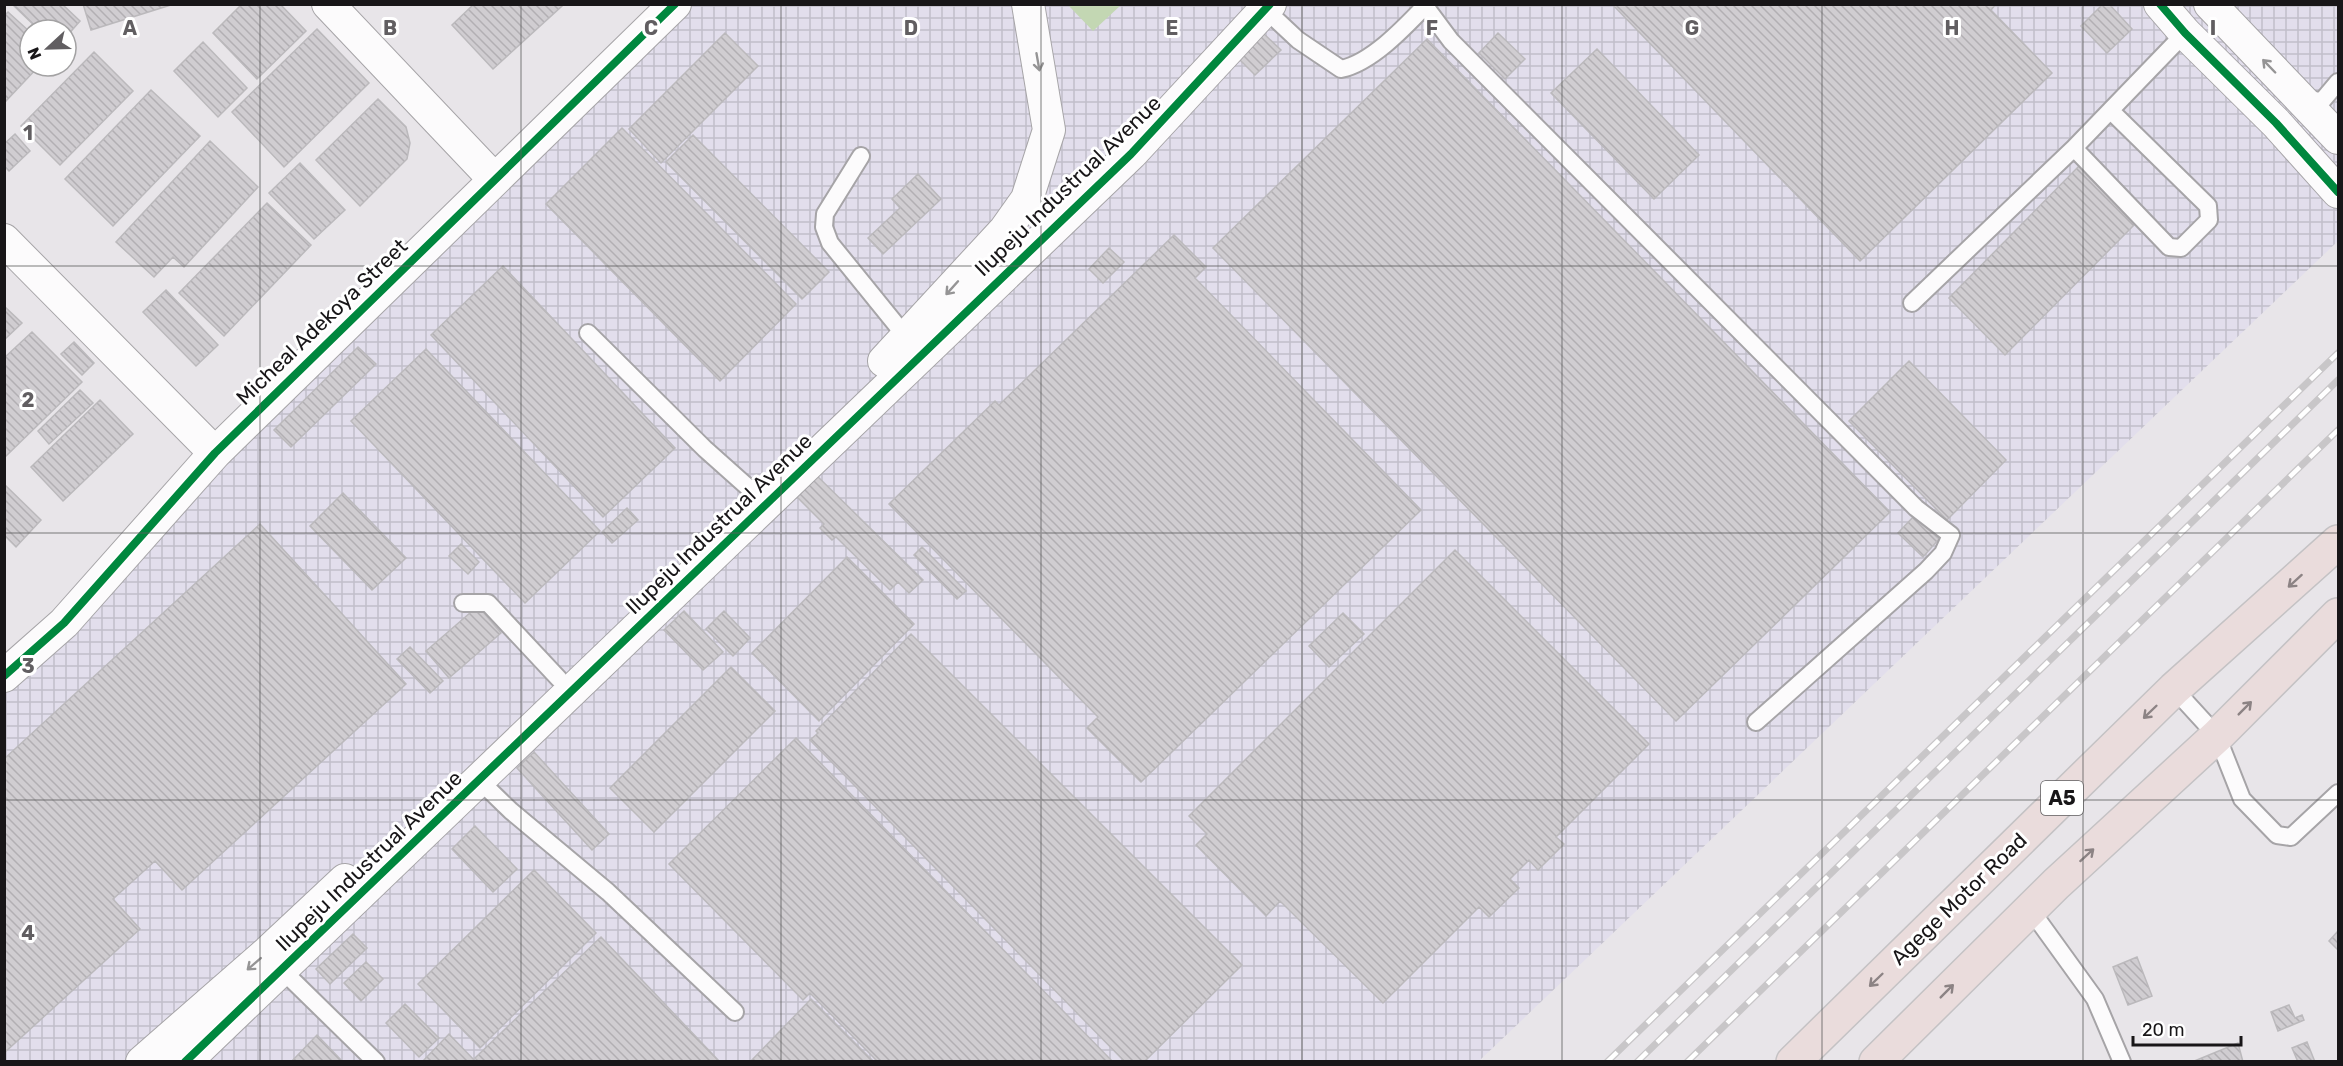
<svg xmlns="http://www.w3.org/2000/svg" width="2343" height="1066" font-family="Rubik,sans-serif">
<defs>
<pattern id="industrial-grid" width="8" height="8" patternUnits="userSpaceOnUse" patternTransform="scale(1.5)"><rect width="8" height="8" fill="#e2deec"/><path d="M0 4h8M4 0v8" fill="none" stroke="#c1beca"/></pattern>
<pattern id="building-back-hatch" width="6" height="6" patternUnits="userSpaceOnUse" patternTransform="scale(1.5)"><rect width="6" height="6" fill="#d0cdd1"/><path d="M-1 5l2 2M0 0l6 6M5-1l2 2" fill="none" stroke="#b2afb3"/></pattern>
</defs>
<rect width="100%" height="100%" fill="#e8e5e9"/>
<path fill="url(#industrial-grid)" d="M683,5H2338V241L1479,1061H5L4,672Z"/>
<path fill="#c3d7b3" d="M1068,5H1121L1093,31Z"/>
<path fill="url(#building-back-hatch)" stroke="#bbb9bc" stroke-width="1.5" d="M12,4H62L80,21L66,37V30H39Z
M83,4H174L91,30Z
M242,4H280L306,31L257,79L213,33Z
M474,4H561L562,6L493,69L452,25Z
M1612,4H1996L1991,10L2052,73L1860,261Z
M2103,4H2109L2132,29L2107,53L2081,26Z
M8,12L30,32V66H39L4,103V16Z
M317,29L369,83L284,167L232,112Z
M725,33L758,66L661,163L629,129Z
M1263,33L1281,50L1255,75L1238,58Z
M1498,33L1525,59L1505,79L1479,53Z
M1427,39L1890,512L1676,721L1213,248Z
M203,42L247,88L218,117L174,71Z
M1597,49L1699,155L1654,199L1551,93Z
M94,52L133,91L60,165L21,126Z
M151,90L200,136L113,226L65,179Z
M378,99L406,127L410,143L407,159L360,206L316,160Z
M622,128L796,304L720,381L546,204Z
M15,134L30,151L9,171L4,166V144Z
M693,135L829,272L802,299L666,162Z
M210,141L258,187L184,267L173,257L154,277L116,242Z
M300,163L345,210L314,239L269,193Z
M2080,165L2137,222L2005,355L1949,298Z
M918,174L941,199L883,254L868,238L900,208L892,199Z
M267,203L311,245L224,336L179,293Z
M1174,235L1206,267L1195,278L1421,510L1141,782L1087,728L1098,717L889,504L995,401L999,405Z
M1109,248L1124,262L1103,283L1089,269Z
M503,266L675,448L603,517L431,335Z
M166,290L218,345L196,366L143,312Z
M4,306L22,323L4,340Z
M32,332L82,382L4,458V358Z
M74,342L94,363L82,375L61,354Z
M358,347L376,364L291,447L274,430Z
M426,349L600,531L525,603L351,421Z
M1909,361L2006,460L1947,520L1849,421Z
M80,390L93,403L49,444L38,431Z
M100,400L133,434L63,501L31,467Z
M811,470L923,580L909,593L898,582L890,590L836,537L832,540L820,528L824,524L794,494Z
M4,484L41,520L16,547L4,535Z
M343,493L406,558L372,590L310,526Z
M627,508L638,520L612,543L602,532Z
M1914,516L1939,539L1923,557L1898,533Z
M260,524L406,684L182,890L155,861L113,899L140,929L4,1053V759Z
M461,544L479,562L468,574L449,556Z
M922,547L966,591L957,599L914,555Z
M1455,550L1649,744L1556,837L1564,844L1538,870L1529,860L1510,879L1519,888L1489,917L1479,907L1383,1003L1280,901L1266,916L1196,845L1207,834L1189,816Z
M847,557L914,624L819,721L752,653Z
M478,606L501,633L449,678L426,651Z
M684,611L723,652L703,670L664,630Z
M724,611L750,638L733,656L706,629Z
M1343,613L1364,634L1329,667L1309,646Z
M911,634L1242,965L1144,1062H1125L810,740L818,733L816,731Z
M410,647L443,681L430,693L397,659Z
M731,667L775,711L654,832L610,788Z
M796,738L1113,1062H878L810,993L803,1000L669,864Z
M534,752L609,834L592,850L517,768Z
M475,826L517,869L493,892L452,849Z
M534,870L596,933L480,1048L418,984Z
M2338,931V950L2329,941Z
M353,934L367,948L330,984L316,969Z
M601,937L720,1062H479L475,1058Z
M2137,957L2152,996L2128,1005L2113,967Z
M366,962L383,979L361,1001L344,983Z
M811,999L874,1062H750Z
M405,1004L439,1038L419,1057L386,1023Z
M2289,1005L2295,1018L2302,1015L2304,1020L2278,1031L2271,1012Z
M449,1034L476,1062H422Z
M317,1035L343,1062H291Z
M2307,1042L2315,1062H2298L2292,1048Z
M2238,1043L2243,1062H2192Z"/>
<g fill="none" stroke-linecap="round" stroke-linejoin="round">
<g stroke="#a6a4a7" stroke-width="20">
<path id="service" d="M1266,10L1298,40L1341,69C1371,63 1404,28 1425,6L1451,41L1916,508L1951,535L1943,553L1926,571L1756,722
M2302,99L2322,101L2338,82
M2112,112L2208,206L2209,220L2181,248L2169,247L2074,148L2185,33
M861,156L825,214L824,227L830,243L907,338
M1912,303L2074,148
M588,333L705,449L751,490
M463,603H488L559,679
M2174,689L2217,736L2242,799L2277,835L2291,837L2338,793
M479,780L511,811L608,892L735,1012
M2030,909L2095,999L2122,1062
M282,970L376,1062"/>
</g>
<g stroke="#a6a4a7" stroke-width="34">
<path id="minor" d="M328,4L494,179
M2160,4L2185,33L2276,123L2338,192
M2210,4L2338,138
M4,240L215,453
M884,361L1005,230L1027,199L1049,130L1028,4
M4,676L64,623L215,453L675,4
M142,1062L268,952L345,880
M185,1062L1131,154L1270,4"/>
</g>
<g stroke="#c4c2c4" stroke-width="36">
<path id="trunk" d="M1793,1062L2174,689L2338,542
M1876,1062L2056,884L2217,736L2338,615"/>
</g>
<use href="#service" stroke="#fcfbfc" stroke-width="16"/>
<use href="#minor" stroke="#fcfbfc" stroke-width="32"/>
<use href="#trunk" stroke="#eadcdc" stroke-width="33"/>
<g stroke="#c8c6c8" stroke-width="7">
<path id="rail" d="M1607,1062L2338,353
M1637,1062L2338,380
M1687,1062L2338,430"/>
</g>
<use href="#rail" stroke="#fff" stroke-width="4.5" stroke-dasharray="14" stroke-linecap="butt"/>
<g stroke="#fff" stroke-width="11">
<path id="cycleway" d="M2160,4L2185,33L2276,123L2338,192
M4,676L64,623L215,453L675,4
M185,1062L1131,154L1270,4"/>
</g>
<use href="#cycleway" stroke="#00873e" stroke-width="8"/>
</g>
<defs><path id="oneway-shaft" d="M-6 0H5M1.5-3L5.5 0L1.5 3" fill="none" stroke-width="1.6" stroke-linecap="round" stroke-linejoin="round" transform="scale(1.5)"/></defs>
<g stroke="#959495">
<use href="#oneway-shaft" transform="translate(1038 62) rotate(80)"/>
<use href="#oneway-shaft" transform="translate(2269 66) rotate(-134)"/>
<use href="#oneway-shaft" transform="translate(952 288) rotate(132)"/>
<use href="#oneway-shaft" transform="translate(254 964) rotate(139)"/>
</g>
<g stroke="#8c8384">
<use href="#oneway-shaft" transform="translate(2295 581) rotate(138)"/>
<use href="#oneway-shaft" transform="translate(2245 708) rotate(-45)"/>
<use href="#oneway-shaft" transform="translate(2150 712) rotate(136)"/>
<use href="#oneway-shaft" transform="translate(2087 855) rotate(-42)"/>
<use href="#oneway-shaft" transform="translate(1876 980) rotate(136)"/>
<use href="#oneway-shaft" transform="translate(1947 991) rotate(-45)"/>
</g>
<path fill="none" stroke="#615e61" stroke-width="1.5" stroke-opacity="0.55" d="M260,4V1062M521,4V1062M781,4V1062M1041,4V1062M1302,4V1062M1562,4V1062M1822,4V1062M2083,4V1062M4,266H2338M4,533H2338M4,800H2338"/>
<g text-anchor="middle" stroke-width="6" stroke-linejoin="round" paint-order="stroke">
<rect fill="#fff" stroke="#5d5c5d" stroke-width="1.5" x="2041" y="781" width="42" height="34" rx="4.5"/>
<g font-size="20" font-weight="bold" fill="#181618">
<text x="2062" y="805">A5</text>
</g>
<g font-size="21" fill="#181618" stroke="#fff">
<text transform="translate(1068 186) rotate(-44)" y="7">Ilupeju Industrual Avenue</text>
<text transform="translate(322 322) rotate(-44)" y="7">Micheal Adekoya Street</text>
<text transform="translate(719 524) rotate(-44)" y="7">Ilupeju Industrual Avenue</text>
<text transform="translate(369 861) rotate(-44)" y="7">Ilupeju Industrual Avenue</text>
<text transform="translate(1959 899) rotate(-44)" y="7">Agege Motor Road</text>
</g>
</g>
<g font-size="20" text-anchor="middle" font-weight="bold" fill="#615e61" stroke="#fff" stroke-width="6" stroke-linejoin="round" paint-order="stroke">
<text x="130" y="35">A</text>
<text x="390" y="35">B</text>
<text x="651" y="35">C</text>
<text x="911" y="35">D</text>
<text x="1172" y="35">E</text>
<text x="1432" y="35">F</text>
<text x="1692" y="35">G</text>
<text x="1952" y="35">H</text>
<text x="2213" y="35">I</text>
<text x="28" y="140">1</text>
<text x="28" y="407">2</text>
<text x="28" y="673">3</text>
<text x="28" y="940">4</text>
</g>
<rect width="2343" height="1066" fill="none" stroke="#181618" stroke-width="12"/>
<g transform="translate(48 48) rotate(248)"><circle r="28" fill="#ffffff" stroke="#a3a2a3" stroke-width="1.5"/>
<path d="M0-4.5L10 22L0 15L-10 22Z" fill="#615e61"/>
<text y="-9" font-size="16" font-weight="bold" text-anchor="middle" fill="#181618">N</text>
</g>
<path d="M2133 1036v9h108v-9" fill="none" stroke="#181618" stroke-width="3"/>
<text x="2142" y="1036" font-size="18" fill="#181618" stroke="#ffffff" stroke-width="4.5" paint-order="stroke">20 m</text>
</svg>
